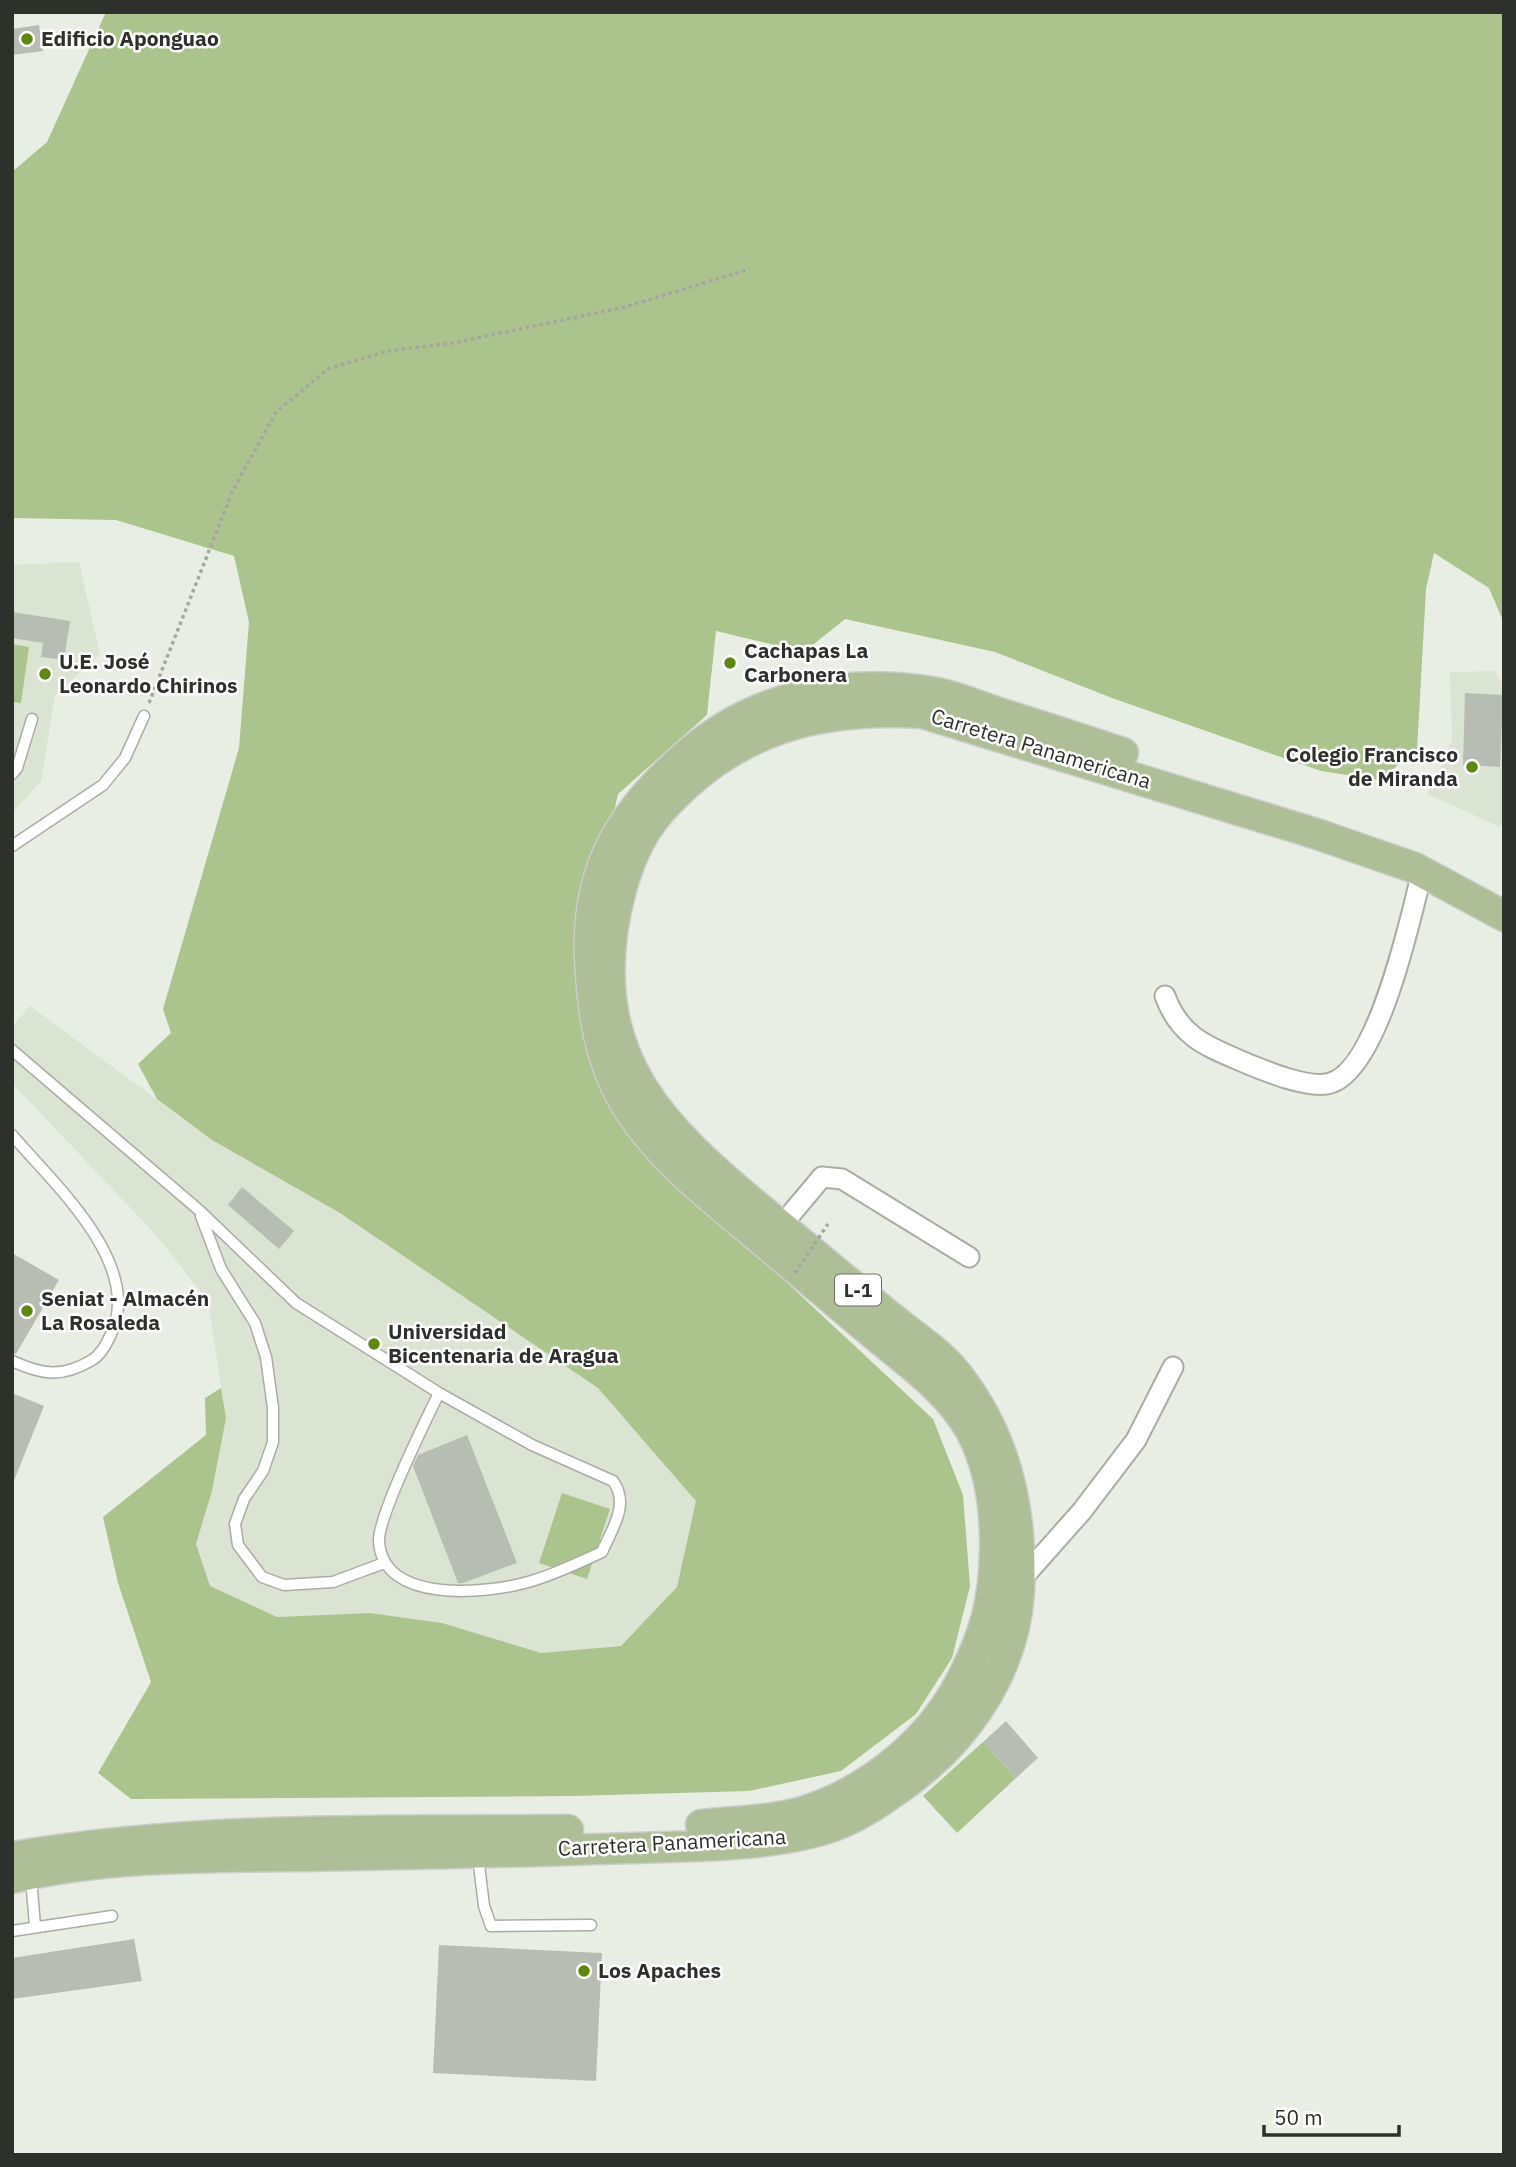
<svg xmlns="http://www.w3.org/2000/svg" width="1516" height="2167" font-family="'IBM Plex Sans',sans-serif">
<rect width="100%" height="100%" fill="#e9eee4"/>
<path fill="#dbe3d3" d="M79,562L100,654L55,695L41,781L12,813V565Z
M1494,671L1504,686V820L1500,827L1428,794L1452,740L1450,672Z
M30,1006L212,1140L340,1213L598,1388L697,1500L677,1587L621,1646L541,1653L442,1623L370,1613L277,1617L210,1586L196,1543L212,1491L226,1418L208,1301L156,1235L12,1083V1027Z"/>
<path fill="#abc38c" d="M106,12H1504V623L1489,588L1434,553L1426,589L1417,750L1379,780L1321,771L1112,698L995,652L845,619L804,652L716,631L707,715L618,794L583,946L595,1044L751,1249L933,1419L963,1495L970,1586L952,1658L916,1714L841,1771L749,1791L573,1796L131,1799L98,1773L151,1682L118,1583L103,1517L206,1435L205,1398L221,1388L226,1418L212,1491L196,1544L210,1586L277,1617L370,1613L442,1623L541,1653L621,1646L677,1587L696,1501L598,1388L340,1213L212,1140L157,1099L138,1064L171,1033L163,1009L239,748L249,622L234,556L116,520L12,518V172L47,142Z
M12,644L29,647L21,703L12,702Z
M562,1493L610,1509L587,1579L539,1563Z
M983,1742L1016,1778L957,1833L923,1796Z"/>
<path fill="#b8bdb3" d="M39,25L43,51L12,55V29Z
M12,612L70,621L64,660L41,657L43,643L12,638Z
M1465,693L1503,695L1500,767L1463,765Z
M242,1187L294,1231L279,1249L228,1205Z
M12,1253L59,1280L16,1354H12Z
M12,1393L44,1406L13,1483H12Z
M467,1435L517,1563L463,1583H458L413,1466L418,1455Z
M1006,1721L1038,1758L1016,1778L983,1742Z
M134,1939L142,1981L12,1999V1958Z
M439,1945L602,1953L596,2081L433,2073Z"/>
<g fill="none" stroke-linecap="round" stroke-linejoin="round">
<g stroke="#a9ada4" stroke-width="13">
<path id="service" d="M12,774L17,768L32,719
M12,846L103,785L125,758L144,716
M12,1050L200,1211L296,1303L439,1393L532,1445L613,1481C630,1504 612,1529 602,1552C578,1563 554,1575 528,1582C486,1594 382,1604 379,1541C378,1516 426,1420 439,1393
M12,1135C53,1183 144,1264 111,1334C107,1343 101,1355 92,1360C62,1378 43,1375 12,1361
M201,1216L221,1269L255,1323L266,1357L273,1408V1442L263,1471L244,1499L235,1524L238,1545L262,1577L284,1585L333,1582L384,1563
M478,1857L484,1906L491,1926L591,1925
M31,1878L35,1926
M12,1931L112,1916"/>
</g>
<g stroke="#a9ada4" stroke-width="23">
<path id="minor" d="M1165,996C1181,1039 1209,1047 1248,1064C1268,1072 1304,1087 1326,1084C1377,1078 1411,916 1422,872
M781,1226L822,1177L842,1179L969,1257
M1019,1582L1082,1511L1136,1440L1173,1367"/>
</g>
<g stroke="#cdcdcc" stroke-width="33">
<path id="primary" d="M701,1825C736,1821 772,1821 805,1811C871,1790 931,1740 962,1679C985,1634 994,1602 995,1551C996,1510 991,1469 971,1431C949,1392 911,1365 877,1337C833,1300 789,1263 745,1226C704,1192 661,1158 631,1112C600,1067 592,1010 590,957C586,867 623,809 690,752C758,694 846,678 932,692C954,695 975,705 996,712C1038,725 1081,739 1123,753
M12,1857C196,1826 382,1831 568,1830
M12,1878C105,1856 204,1857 299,1856C399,1854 498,1853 598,1849C665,1846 776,1849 836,1825C858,1817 879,1803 898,1789C964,1744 1014,1673 1019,1592C1023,1514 1008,1441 960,1378C942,1353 912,1335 888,1315C845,1279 802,1244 759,1208C664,1129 593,1062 613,927C620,884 633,840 663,808C735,729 818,707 922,713L1317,834L1415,868L1504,916"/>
</g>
<path stroke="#a3a7a0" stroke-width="3.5" stroke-dasharray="3.5 3.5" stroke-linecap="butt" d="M149,703L233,490L276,412L328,369L387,351L453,343L625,307L750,269"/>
<use href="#service" stroke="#fff" stroke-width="10"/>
<use href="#minor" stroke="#fff" stroke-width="19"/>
<use href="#primary" stroke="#aebf97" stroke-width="30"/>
<path stroke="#a3a7a0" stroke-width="3.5" stroke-dasharray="3.5 3.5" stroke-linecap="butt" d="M795,1273L828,1224"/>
</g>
<g fill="#5f870e" stroke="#fff" stroke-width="2.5">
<circle cx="27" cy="39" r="7"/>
<circle cx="730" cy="663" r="7"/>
<circle cx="45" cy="674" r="7"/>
<circle cx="1472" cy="767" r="7"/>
<circle cx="27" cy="1311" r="7"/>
<circle cx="374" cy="1344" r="7"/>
<circle cx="584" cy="1971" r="7"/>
</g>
<g text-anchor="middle" stroke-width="5" stroke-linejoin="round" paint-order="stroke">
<rect fill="#fff" stroke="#6d6e6b" stroke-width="2" x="835" y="1274.5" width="46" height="31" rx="5"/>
<g font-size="19" font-weight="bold" fill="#2e302c">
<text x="858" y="1297">L-1</text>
</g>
<g font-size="21" font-weight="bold" fill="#2e302c" stroke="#fff" text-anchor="start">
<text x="41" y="46">Edificio Aponguao</text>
<text x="744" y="658">Cachapas La<tspan x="744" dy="24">Carbonera</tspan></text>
<text x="59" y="669">U.E. José<tspan x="59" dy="24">Leonardo Chirinos</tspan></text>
<text x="1458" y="762" text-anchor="end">Colegio Francisco<tspan x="1458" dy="24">de Miranda</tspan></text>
<text x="41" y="1306">Seniat - Almacén<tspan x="41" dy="24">La Rosaleda</tspan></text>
<text x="388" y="1339">Universidad<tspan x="388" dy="24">Bicentenaria de Aragua</tspan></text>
<text x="598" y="1978">Los Apaches</text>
</g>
<g font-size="21" fill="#2e302c" stroke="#fff">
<text transform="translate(1041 749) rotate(17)" y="7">Carretera Panamericana</text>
<text transform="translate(672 1843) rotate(-3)" y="7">Carretera Panamericana</text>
</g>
</g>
<rect width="1516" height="2167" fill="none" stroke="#2e302c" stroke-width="28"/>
<path d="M1264 2125v10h135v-10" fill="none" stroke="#2e302c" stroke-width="3.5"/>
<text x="1274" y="2125" font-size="21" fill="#2e302c" stroke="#ffffff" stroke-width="5" paint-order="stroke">50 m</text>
</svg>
